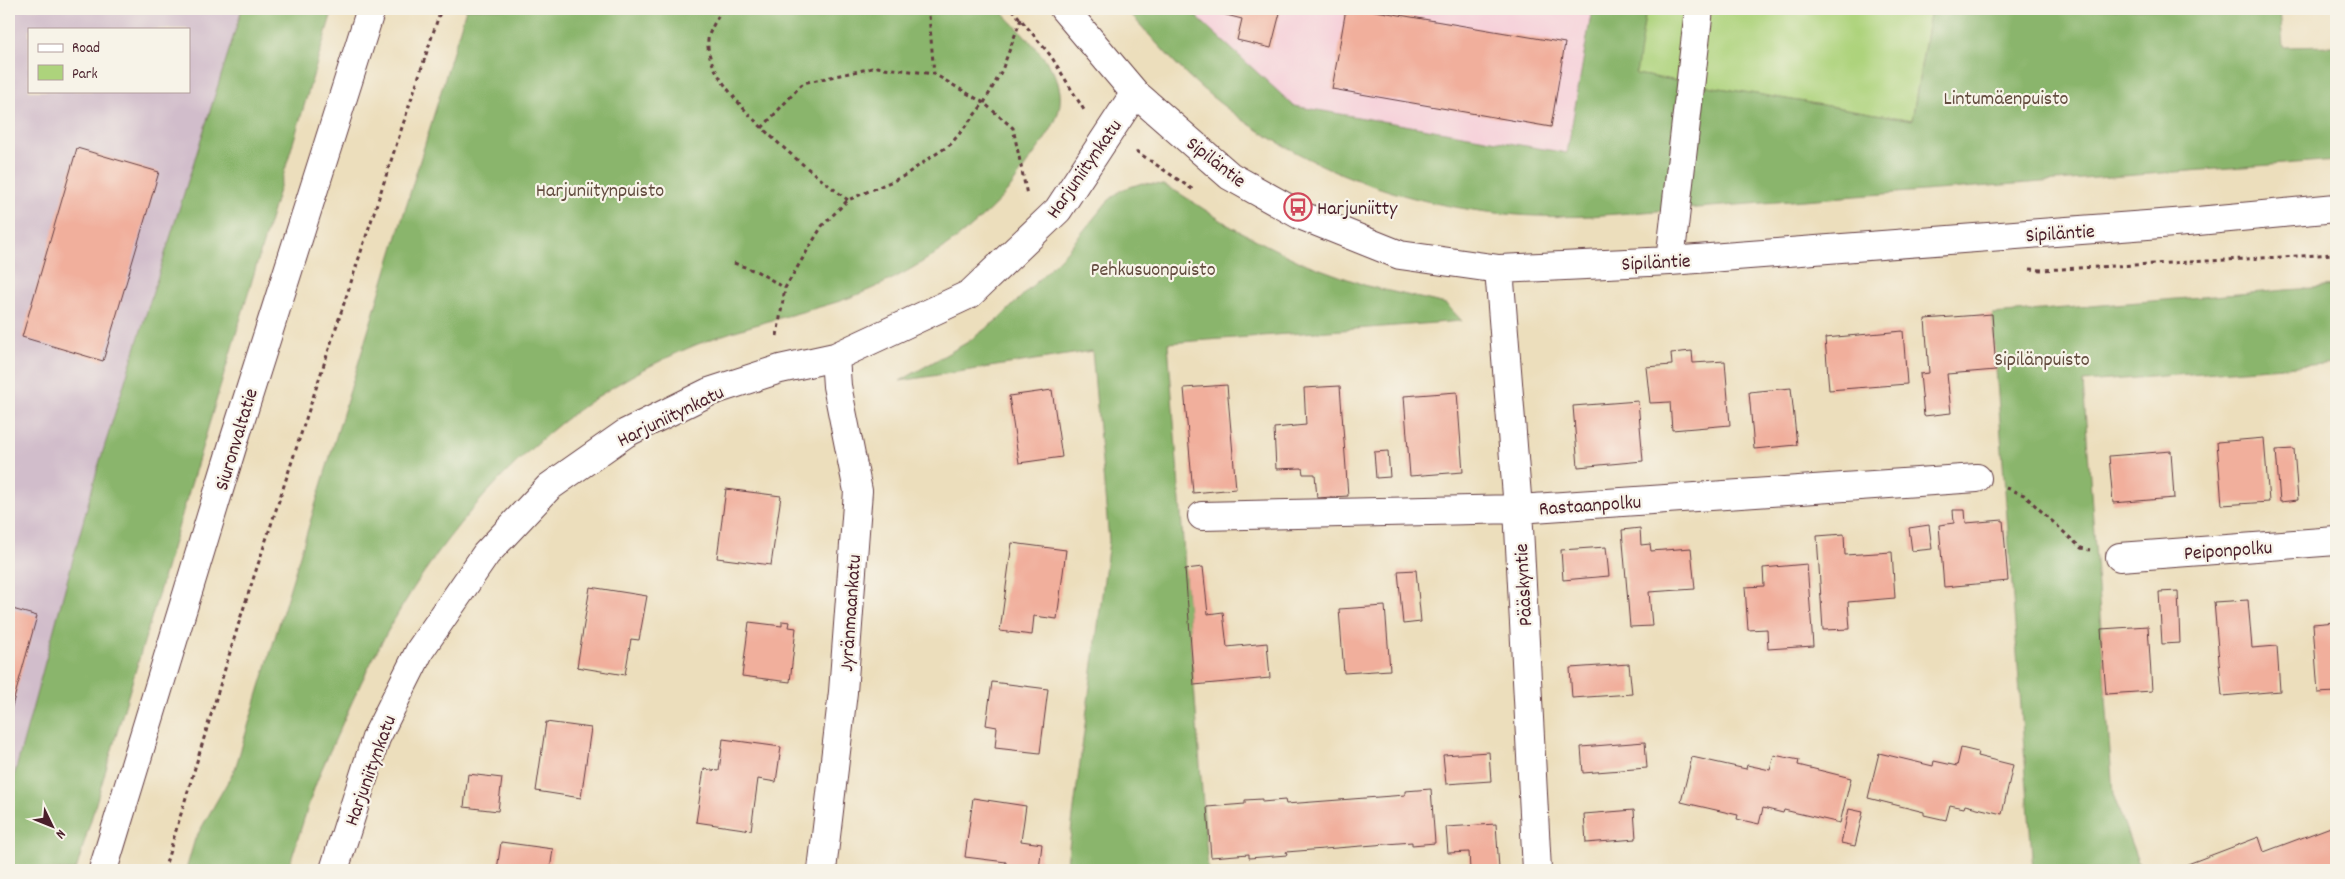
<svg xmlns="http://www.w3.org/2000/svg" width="2345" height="879" font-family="Dekko,sans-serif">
<rect width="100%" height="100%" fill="#f7f3e8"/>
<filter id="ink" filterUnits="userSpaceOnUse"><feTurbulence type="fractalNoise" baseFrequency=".02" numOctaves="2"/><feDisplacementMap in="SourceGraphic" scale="10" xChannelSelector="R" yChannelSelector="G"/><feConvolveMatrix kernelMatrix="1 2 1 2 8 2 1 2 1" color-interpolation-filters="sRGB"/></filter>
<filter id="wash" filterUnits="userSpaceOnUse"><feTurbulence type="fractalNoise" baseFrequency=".0096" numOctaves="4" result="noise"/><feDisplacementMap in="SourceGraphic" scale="20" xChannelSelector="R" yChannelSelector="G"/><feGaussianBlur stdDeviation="1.12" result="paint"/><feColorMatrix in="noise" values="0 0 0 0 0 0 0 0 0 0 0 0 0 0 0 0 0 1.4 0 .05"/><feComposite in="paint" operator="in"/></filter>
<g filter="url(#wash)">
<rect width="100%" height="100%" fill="#ecdebc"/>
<path fill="#f6cfd9" d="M1188,9H1592L1568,153L1294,106Z"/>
<path fill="#d1bdcb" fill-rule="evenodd" d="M9,9H242L98,467L9,795ZM29,29H189V91H29Z"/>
<path fill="#add37c" stroke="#7c7954" d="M1646,9H1931L1912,120L1635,74Z"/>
<path fill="#8ab56c" stroke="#6a6a4c" d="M242,9H333L76,870H9V795L98,467Z
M466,9H999C1017,28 1050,58 1058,83C1067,112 1048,135 1032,157C1023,169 1015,182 1006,193C962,242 899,282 837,302C790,316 744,326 698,344C639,368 579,404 532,448C445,527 390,615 343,722C334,743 323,764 315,786C305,814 297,842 288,870H186L195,839L235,769Z
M1126,9H1188L1294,106L1567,153L1592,9H1646L1636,74L1912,120L1931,9H2280L2283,47L2336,46V160L1590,216C1452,222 1318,183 1211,96C1179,70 1153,39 1126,9Z
M1142,183L1164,185L1179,193L1233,228L1298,261L1367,286L1446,304L1462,321L1168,343L1208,870H1066L1109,541L1092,351L900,381L968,342L1001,317L1067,251L1107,202L1121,190Z
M2336,286V363L2083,382L2113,794L2141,870H2033L1992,314Z"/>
<g id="blocks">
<path fill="#f1af9c" d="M1203,9H1281L1271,48L1237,40L1242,19Z
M1346,9H1364L1565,43L1551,127L1332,89Z
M77,148L159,172L103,361L22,337Z
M1992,314L1996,370L1947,374L1951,413L1924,416L1920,374L1929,373L1925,319Z
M1903,331L1907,384L1829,390L1825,338Z
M1692,351L1693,363L1725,361L1730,425L1672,430L1670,402L1650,403L1646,367L1672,365L1671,353Z
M1227,385L1236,489L1193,493L1184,388Z
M1340,386L1348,496L1317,498L1315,474H1303L1302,468L1276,469L1274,428L1306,425L1304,388Z
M1791,388L1797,445L1754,449L1749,392Z
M1052,390L1062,457L1019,463L1009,396Z
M1457,392L1463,472L1410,476L1404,396Z
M1638,401L1643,461L1578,467L1573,406Z
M2264,438L2269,502L2222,505L2217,442Z
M2294,449L2298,500L2280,502L2276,450Z
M1388,451L1390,477L1376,478L1374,452Z
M2171,451L2174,498L2113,503L2109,456Z
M726,489L781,496L771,565L717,558Z
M1953,510H1965L1966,523L2003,520L2008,581L1944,587L1939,525L1954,523Z
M1929,525L1932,549L1912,551L1909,528Z
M1640,528L1641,545L1650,544L1651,551L1691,548L1695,589L1649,592L1652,626L1630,627L1622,530Z
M1844,534L1845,555L1892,552L1895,598L1848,602L1850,629L1823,630L1817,536Z
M1012,543L1066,550L1057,619L1034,616L1032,635L1000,631Z
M1606,547L1609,576L1563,580L1561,550Z
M1807,564L1813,646L1768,649L1767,629L1748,630L1745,587L1764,586L1763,568Z
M1203,567L1208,614L1223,612L1227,647L1267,643L1270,678L1194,685L1185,569Z
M1416,570L1421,622L1403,624L1398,571Z
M590,587L647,596L639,640L631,639L625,675L577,667Z
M2178,591L2180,643L2162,644L2159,592Z
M2248,600L2252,648L2277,646L2280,691L2222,696L2214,602Z
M1385,606L1390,670L1344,673L1339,609Z
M9,608L37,616L9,717Z
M782,621L790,622L789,627L796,628L790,682L742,676L749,622L782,626Z
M2336,622V692L2318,693L2313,624Z
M2148,626L2152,691L2106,694L2101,629Z
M1629,664L1632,694L1572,698L1570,668Z
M992,682L1048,689L1040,753L995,748L997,727L986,725Z
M546,722L591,728L581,798L536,791Z
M723,739L781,747L776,782L758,779L751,830L696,822L704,769L719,771Z
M1645,742L1647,768L1583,773L1581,747Z
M1961,748L1978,752L1977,756L2013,765L2002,814L1965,805L1964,808L1950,805L1946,820L1924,815V812L1868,798L1879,753L1933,766L1934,761L1957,766Z
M1489,752L1491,781L1446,784L1443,755Z
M1774,755L1799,760L1798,765L1851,778L1840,823L1784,810L1783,813L1763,808L1759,824L1737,819L1738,815L1681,802L1692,757L1746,769L1747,765L1770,770Z
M468,774L502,778L498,811L464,807Z
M1431,789L1435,843L1412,845V842L1286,852L1287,855L1249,858V854L1211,857L1207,807L1245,804V800L1262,799V802L1285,800L1286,804L1405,795V791Z
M973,798L1026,806L1021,841L1042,844L1039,870H1005L1006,862L965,857Z
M1849,809L1863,812L1855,846L1841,843Z
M1634,810L1636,839L1586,843L1584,814Z
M1496,824L1499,869L1470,870L1469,852L1448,853L1446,827Z
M2336,825V870H2172L2259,837L2264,852Z
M501,842L553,849L550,870H497Z"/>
</g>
</g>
<g filter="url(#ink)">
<use href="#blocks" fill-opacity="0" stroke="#623c41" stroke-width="1"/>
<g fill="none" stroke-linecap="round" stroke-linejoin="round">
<g stroke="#623c41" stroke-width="30">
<path id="minor" d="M1064,9L1135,93L1230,176L1300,215L1400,255L1499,269L1670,261L2187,222L2336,208
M1670,261L1699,9
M1499,269L1518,509L1537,870
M1202,516L1518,509L1977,478
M2120,557L2336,541
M334,870L376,738L420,650L486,554L549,487L626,433L709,392L780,369L835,357L970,294L1058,210L1135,93
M822,870L843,692L858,491L837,386L835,357"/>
</g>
<g stroke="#623c41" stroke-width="30">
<path id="major" d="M103,870L233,444L371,9"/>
</g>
<path stroke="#623c41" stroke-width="3" stroke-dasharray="4 4" stroke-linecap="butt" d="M722,9C718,18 709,30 708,40C703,89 811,172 848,200
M933,9L929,15L934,74L984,103L1013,128L1027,195
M1012,9L1051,56L1084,110
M762,128L803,83L877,67L934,74
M1136,151L1195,191
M734,263L758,272L785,288
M2030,269L2042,270L2336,254
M777,336L785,288L822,226L848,200L902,177L951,144L984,103L1002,70L1021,19
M2006,488L2024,495L2081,548L2090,550
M164,870L241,616L441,9"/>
<use href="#minor" stroke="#fff" stroke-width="28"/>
<use href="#major" stroke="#fff" stroke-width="28"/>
</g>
</g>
<defs>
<g id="bus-ring" transform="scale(1.4375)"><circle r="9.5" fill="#f7f3e8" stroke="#d1495b" stroke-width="1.5"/><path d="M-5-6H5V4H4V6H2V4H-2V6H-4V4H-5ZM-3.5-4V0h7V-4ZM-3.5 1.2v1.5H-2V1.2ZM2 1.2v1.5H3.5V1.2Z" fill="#d1495b"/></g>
</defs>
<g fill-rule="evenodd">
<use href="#bus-ring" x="1298" y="207"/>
</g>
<g text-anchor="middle" stroke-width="4.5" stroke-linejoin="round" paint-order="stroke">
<g font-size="20" fill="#634c3f" stroke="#f7f3e8">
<text x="2006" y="104">Lintumäenpuisto</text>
<text x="600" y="196">Harjuniitynpuisto</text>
<text x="1153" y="275">Pehkusuonpuisto</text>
<text x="2042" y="365">Sipilänpuisto</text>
</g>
<g font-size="20" fill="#4a1f2b" stroke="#f7f3e8">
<text transform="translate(1217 161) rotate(38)" y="7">Sipiläntie</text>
<text transform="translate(1083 168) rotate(-55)" y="7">Harjuniitynkatu</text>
<text transform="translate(2060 232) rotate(-4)" y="7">Sipiläntie</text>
<text transform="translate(1656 261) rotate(-3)" y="7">Sipiläntie</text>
<text transform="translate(670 415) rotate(-26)" y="7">Harjuniitynkatu</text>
<text transform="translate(235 439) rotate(-73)" y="7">Siuronvaltatie</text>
<text transform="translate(1590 504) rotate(-4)" y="7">Rastaanpolku</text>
<text transform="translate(2228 549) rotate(-4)" y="7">Peiponpolku</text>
<text transform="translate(1522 585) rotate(-93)" y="7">Pääskyntie</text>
<text transform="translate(849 613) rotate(-86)" y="7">Jyränmaankatu</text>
<text transform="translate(369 770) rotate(-70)" y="7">Harjuniitynkatu</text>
</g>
<g font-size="20" fill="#4a1f2b" stroke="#f7f3e8" text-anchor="start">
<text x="1317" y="214">Harjuniitty</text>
</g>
</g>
<rect width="2345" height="879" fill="none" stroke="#f7f3e8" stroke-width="30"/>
<rect x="28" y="28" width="162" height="65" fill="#f7f3e8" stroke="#b29e9c"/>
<rect x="38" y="44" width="25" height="8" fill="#ffffff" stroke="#b29e9c"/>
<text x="72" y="52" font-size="15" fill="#4a1f2b">Road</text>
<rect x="38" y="65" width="25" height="15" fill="#add37c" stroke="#b29e9c"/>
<text x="72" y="78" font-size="15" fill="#4a1f2b">Park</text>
<g transform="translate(52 826) rotate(133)" stroke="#f7f3e8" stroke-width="4" paint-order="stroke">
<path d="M0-4L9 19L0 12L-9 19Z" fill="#4a1f2b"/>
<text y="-8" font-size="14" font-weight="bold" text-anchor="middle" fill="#4a1f2b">N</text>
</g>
</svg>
